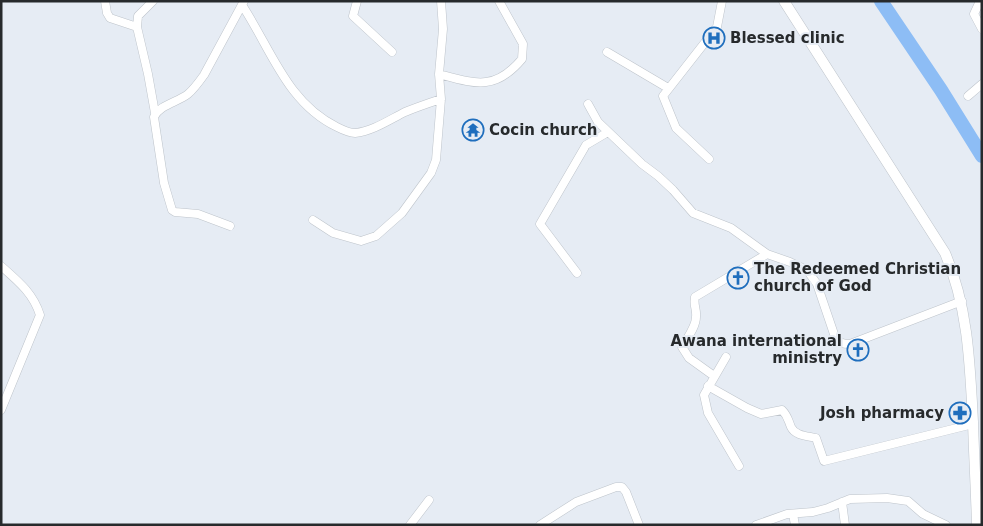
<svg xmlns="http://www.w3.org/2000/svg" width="983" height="526" font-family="'DejaVu Sans',sans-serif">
<rect width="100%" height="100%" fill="#e6ecf4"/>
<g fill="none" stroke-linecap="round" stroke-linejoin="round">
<path stroke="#6e91b9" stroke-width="2.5" d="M974,144L982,143"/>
<path stroke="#8dbdf5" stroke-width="14" d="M881,1L941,90L982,156"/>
<g stroke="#bec4cb" stroke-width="9">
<path id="minor" d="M105,1L107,13L110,18L137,27
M153,1L138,16L137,27L148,74L155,113
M357,1L353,16L392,52
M980,1L974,14L982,29
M242,5C271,49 287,103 337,127C343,130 349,133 355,133C373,131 389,120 405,112C417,107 429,103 441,99
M607,52L668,88
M439,74C476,84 495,91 522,59L523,44L499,1
M968,96L982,84
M588,104L598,122L642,164L658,176L673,190L693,213L731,228L767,254L790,262L807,270L817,284L835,337C839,343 843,344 850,344L962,301
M709,159L676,128L663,96L717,27L722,1
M313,220L333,233L361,241L376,236L402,213L431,173L436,160L441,99L439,74L443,29L441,1
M230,226L198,214L175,212L172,210L164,183L154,117C159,105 178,102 188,94C194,89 199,82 204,75L244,1
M1,266C18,281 33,293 40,315L1,410
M577,273L540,224L586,145L608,132
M726,357L704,395L708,413L739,466
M714,376L689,358L682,347C687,338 696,327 696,317C697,309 693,305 695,297L767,254
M708,386L747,408L761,414L782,410C788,416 788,420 791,427C795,436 808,436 816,438L824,461L973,424
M842,502L845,525
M793,514L795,525
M410,525L429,500
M540,525L576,502L616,487H622L626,492L639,525
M756,525L787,514L813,512L828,508L850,499L887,498L908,501L923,514L946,525"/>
</g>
<g stroke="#bec4cb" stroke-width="11">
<path id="major" d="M784,1L945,253C968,306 970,364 973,422C974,456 976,490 977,525"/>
</g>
<use href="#minor" stroke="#fff" stroke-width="8"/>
<use href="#major" stroke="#fff" stroke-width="10"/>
</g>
<defs>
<g id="hospital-ring" transform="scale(1.125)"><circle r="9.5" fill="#e6ecf4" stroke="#1f6ebd" stroke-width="1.5"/><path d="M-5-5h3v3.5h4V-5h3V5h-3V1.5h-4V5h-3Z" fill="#1f6ebd"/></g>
<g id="temple-ring" transform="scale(1.125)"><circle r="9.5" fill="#e6ecf4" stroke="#1f6ebd" stroke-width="1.5"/><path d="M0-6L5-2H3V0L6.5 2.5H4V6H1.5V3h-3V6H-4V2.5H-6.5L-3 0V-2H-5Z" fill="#1f6ebd"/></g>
<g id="church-ring" transform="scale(1.125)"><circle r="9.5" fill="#e6ecf4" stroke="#1f6ebd" stroke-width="1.5"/><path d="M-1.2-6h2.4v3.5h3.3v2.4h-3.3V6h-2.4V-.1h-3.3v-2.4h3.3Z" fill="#1f6ebd"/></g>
<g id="pharmacy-ring" transform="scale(1.125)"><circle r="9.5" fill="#e6ecf4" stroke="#1f6ebd" stroke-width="1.5"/><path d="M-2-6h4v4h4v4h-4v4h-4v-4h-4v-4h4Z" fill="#1f6ebd"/></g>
</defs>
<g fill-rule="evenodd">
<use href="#hospital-ring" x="714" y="38"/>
<use href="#temple-ring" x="473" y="130"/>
<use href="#church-ring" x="738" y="278"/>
<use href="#church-ring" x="858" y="350"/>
<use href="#pharmacy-ring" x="960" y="413"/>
</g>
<g text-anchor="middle" stroke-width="4" stroke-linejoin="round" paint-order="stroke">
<g font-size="15" font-weight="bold" fill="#272a2c" stroke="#e6ecf4" text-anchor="start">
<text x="730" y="43">Blessed clinic</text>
<text x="489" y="135">Cocin church</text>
<text x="754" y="274">The Redeemed Christian<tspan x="754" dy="17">church of God</tspan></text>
<text x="842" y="346" text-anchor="end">Awana international<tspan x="842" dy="17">ministry</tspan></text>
<text x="944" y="418" text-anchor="end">Josh pharmacy</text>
</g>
</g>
<rect width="983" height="526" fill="none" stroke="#272a2c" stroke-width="5"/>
</svg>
